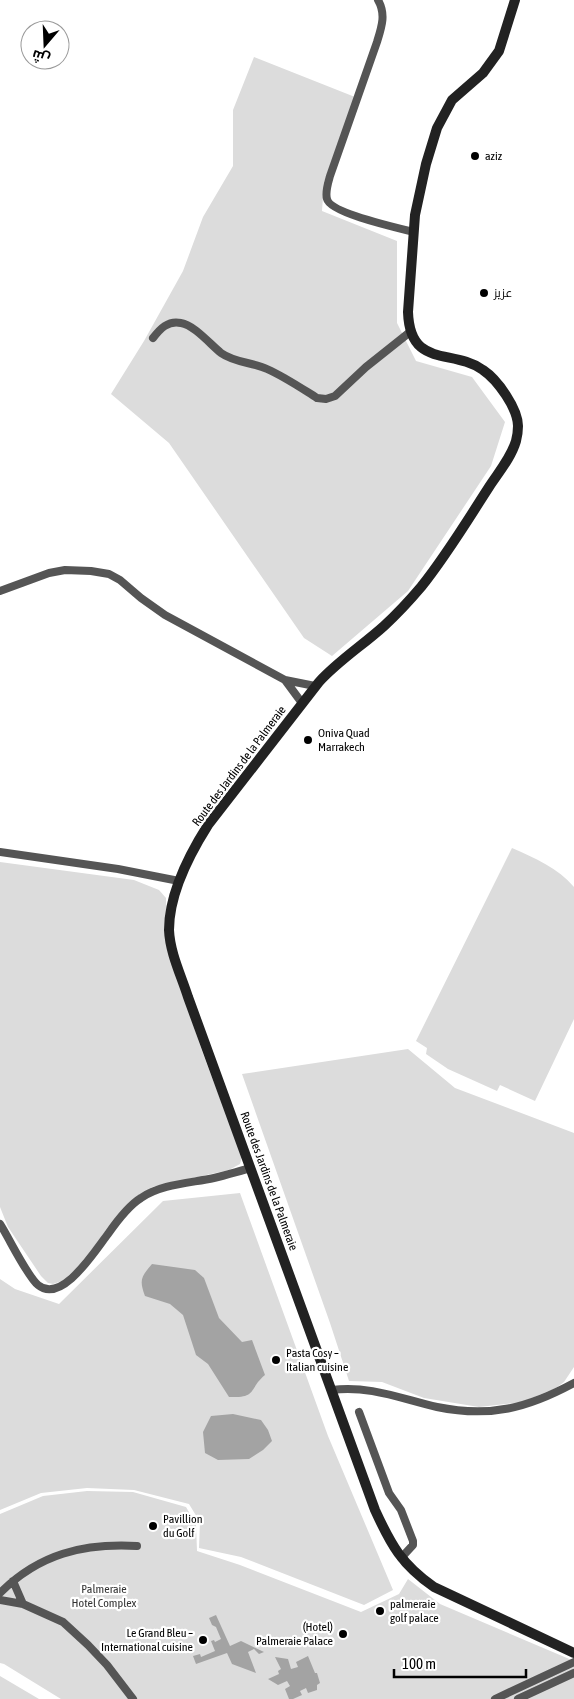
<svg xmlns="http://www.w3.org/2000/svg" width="574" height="1699" font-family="'Asap Condensed',Cairo,sans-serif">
<rect width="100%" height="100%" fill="#fff"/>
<path fill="#dcdcdc" d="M254,57L355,97L324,182L322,211L397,241V323L416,361L472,377L505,422L491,466L408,591L332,656L304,638L169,443L111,394L144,341L183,271L203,217L233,166V110Z
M512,848C535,858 558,868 574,887V1019L535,1101L500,1085L497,1091L448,1069L426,1054L427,1048L416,1041Z
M0,862L134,880L159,890L166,898V932L173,965L202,1051L242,1157L240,1164L229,1170L152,1187L140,1195L122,1212L75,1270L62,1281L53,1284L48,1283L41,1276L8,1227L0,1207Z
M408,1049L455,1088L574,1133V1367L564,1382L556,1388L522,1402L479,1407L424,1398L382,1382L349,1381L330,1323L242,1074Z
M240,1193L328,1436L393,1590L364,1605L241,1557L199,1548L200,1522L189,1504L134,1490L87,1488L41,1493L0,1510V1279L15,1289L59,1304L163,1201Z
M87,1491L133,1492L186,1507L196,1524L197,1551L240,1565L361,1612L399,1594L408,1579L440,1604L574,1661V1699H61L4,1664L0,1663V1514L43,1496Z
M0,1676L39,1699H0Z"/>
<path fill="#a3a3a3" d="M152,1264L195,1270L204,1278L219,1318L242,1342L252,1340L265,1375C248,1389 258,1398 229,1397L208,1364L196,1355L183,1315L170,1304L145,1296C139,1280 141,1277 152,1264Z
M233,1414L261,1420L268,1430L272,1441L263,1450L249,1459L218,1460L205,1453L203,1432L211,1416Z
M216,1615L230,1646L241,1641L264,1652L259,1654L254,1649L248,1652L256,1673L232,1664L227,1653L196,1664L193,1656L200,1654L201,1657L215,1651L211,1641L214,1640L215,1642L221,1639L216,1627L212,1625L209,1618Z
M308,1656L315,1673H317L320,1683L317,1685V1690L308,1693L306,1688L300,1691L302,1695L293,1699H289L285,1689L290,1686L287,1681L278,1685L268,1679L279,1674L278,1671L281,1669L275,1657L288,1659L291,1669L298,1667L296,1662Z"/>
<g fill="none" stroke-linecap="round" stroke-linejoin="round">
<path stroke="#555" stroke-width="8" d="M378,0C386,14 382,26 377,42L330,176C328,183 325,192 327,199C330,213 398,228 414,232
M153,338C160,329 168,320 181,323C194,325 210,344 221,353C235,363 252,362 267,369C285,377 301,388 317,398L326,399L335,396L366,367L410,332
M0,591L49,573L65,570L91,571L109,574L120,580L141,598L165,615L285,680L315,686
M285,680L302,703
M0,852L118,869L179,881
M0,1224C9,1238 27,1276 38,1285C62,1305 96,1249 108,1234C117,1221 128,1206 141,1198C161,1184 191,1183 214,1178C227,1175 239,1171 251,1168
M332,1390C369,1385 402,1399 437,1407C490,1418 528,1408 574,1383
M359,1412L389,1493L401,1510L413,1541V1545L401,1558
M13,1581L23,1604
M0,1593C39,1554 83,1543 137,1546
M0,1600L23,1604L63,1622L88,1645L107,1665L133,1699
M495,1699L574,1662
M518,1699L574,1673"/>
<path stroke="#222" stroke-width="10" d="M515,0L499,51L483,73L452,100L437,128L426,164L415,215L408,312C410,369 452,348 483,370C498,380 518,409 518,426C518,431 517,437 516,441C511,458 498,473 489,487C467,521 446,556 421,587C410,600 397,614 384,626C363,645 338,661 319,682L208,825C189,855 169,893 169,930C170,953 181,975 188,997L375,1510C391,1545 402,1565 434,1587L574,1653"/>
</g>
<g fill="#000" stroke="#fff" stroke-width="2">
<circle cx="475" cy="156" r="5"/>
<circle cx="484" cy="293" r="5"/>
<circle cx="308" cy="740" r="5"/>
<circle cx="276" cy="1360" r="5"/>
<circle cx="153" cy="1526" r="5"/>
<circle cx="380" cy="1611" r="5"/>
<circle cx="343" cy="1634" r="5"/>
<circle cx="203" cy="1640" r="5"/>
</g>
<g text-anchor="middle" stroke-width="4.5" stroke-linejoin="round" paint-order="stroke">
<g font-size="12" fill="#000" stroke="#fff" text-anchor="start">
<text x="485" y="160">aziz</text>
<text x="494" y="297">عزيز</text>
<text x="318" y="737">Oniva Quad<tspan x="318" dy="14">Marrakech</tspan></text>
<text x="286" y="1357">Pasta Cosy –<tspan x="286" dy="14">Italian cuisine</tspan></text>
<text x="163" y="1523">Pavillion<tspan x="163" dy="14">du Golf</tspan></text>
<text x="390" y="1608">palmeraie<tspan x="390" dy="14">golf palace</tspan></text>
<text x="333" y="1631" text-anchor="end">(Hotel)<tspan x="333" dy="14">Palmeraie Palace</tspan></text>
<text x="193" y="1637" text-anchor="end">Le Grand Bleu –<tspan x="193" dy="14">International cuisine</tspan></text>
</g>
<g font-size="12" fill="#000" stroke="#fff">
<text transform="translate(239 766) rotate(-53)" y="4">Route des Jardins de la Palmeraie</text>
<text transform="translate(269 1181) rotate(70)" y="4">Route des Jardins de la Palmeraie</text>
</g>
<g font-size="12" fill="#333" stroke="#fff">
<text x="104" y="1593">Palmeraie<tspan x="104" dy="14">Hotel Complex</tspan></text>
</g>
</g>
<g transform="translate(45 45) rotate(199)"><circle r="24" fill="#ffffff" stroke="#999999"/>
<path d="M0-4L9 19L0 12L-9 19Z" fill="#000000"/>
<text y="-8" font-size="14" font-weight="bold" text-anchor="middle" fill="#000000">ش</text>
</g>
<path d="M394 1669v8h132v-8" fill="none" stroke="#000000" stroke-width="2.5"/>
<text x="402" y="1669" font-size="15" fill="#000000" stroke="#ffffff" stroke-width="4" paint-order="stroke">100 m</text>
</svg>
